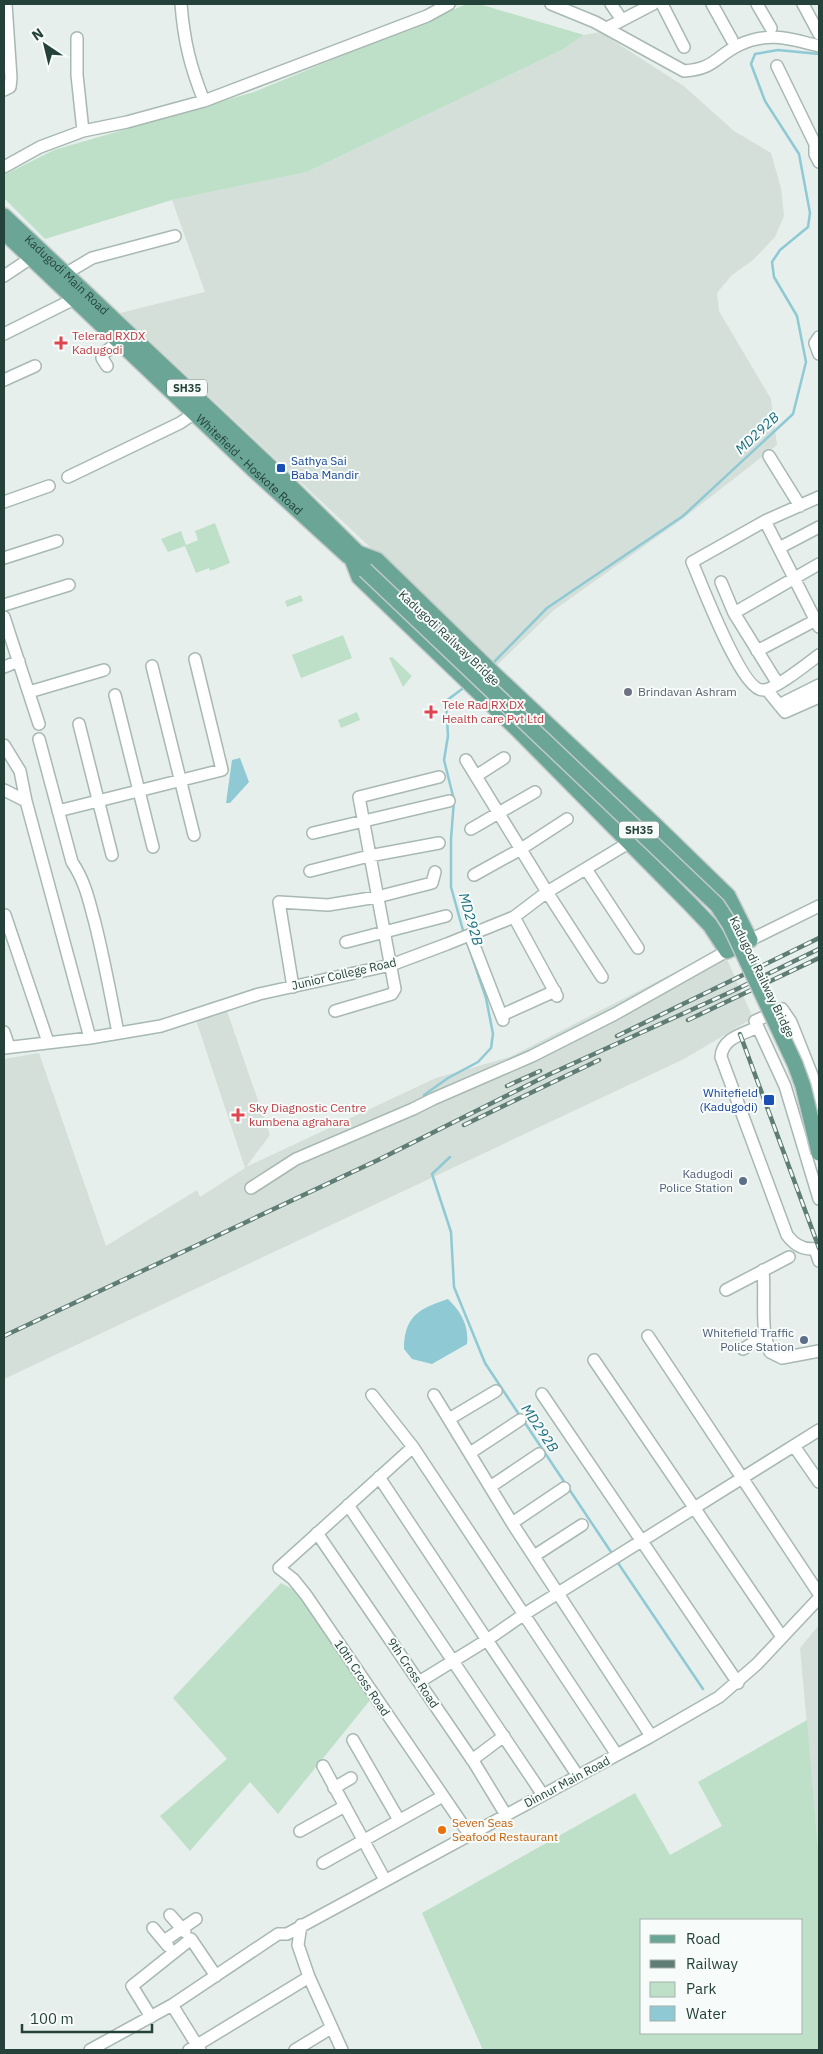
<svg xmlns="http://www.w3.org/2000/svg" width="823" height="2054" font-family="'IBM Plex Sans',sans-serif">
<rect width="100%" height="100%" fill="#e6efeb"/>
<path fill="#d4dfda" d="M600,32L685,87L734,131L771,153L781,188L784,216L775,237L753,260L732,275L717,293L719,311L771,399L777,445L681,520L554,610L495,667L482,652L120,313L205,292L172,200L307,172L562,50L584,35Z
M722,948L753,1018L684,1059L4,1379V1059L39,1053L106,1246L197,1190L200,1197L245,1168L196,1020L227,1011L270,1135L246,1167L436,1078L510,1057Z
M819,1625V1859L800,1648Z"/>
<path fill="#bfe0c8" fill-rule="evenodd" d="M467,4H479L584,35L562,50L307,172L172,200L45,239L4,198V175L54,150L254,92Z
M215,523L230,563L210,571L209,568L196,573L185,546L168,552L161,539L181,531L186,545L198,540L195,531Z
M301,595L303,601L287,607L285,601Z
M343,635L352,658L301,678L292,655Z
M392,657L412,676L403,687L389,658Z
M357,712L360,720L341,728L338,720Z
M281,1583L298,1592L371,1699L278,1814L250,1782L190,1851L160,1816L227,1759L173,1698Z
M807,1720L819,1859V2050H483L422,1913L635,1793L670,1855L722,1826L698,1782ZM642,1920H802V2033H642Z"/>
<path fill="#8ec9d4" d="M240,758L249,782L230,803H226L232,760Z
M448,1299C461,1312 469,1325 467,1344L432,1364L412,1359L404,1349C404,1316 420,1308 448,1299Z"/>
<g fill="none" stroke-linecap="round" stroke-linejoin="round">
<path stroke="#8ec9d4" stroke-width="2.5" d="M492,664L547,608L683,516L793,414L806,362L797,316L774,277L772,262L780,250L808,227L810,213L799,154L765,101L751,64L755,54L778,50L819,54
M462,689L446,701L448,736L444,760L454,800L451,839V887L464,934
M424,1095L448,1078L478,1062L491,1048L493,1034L486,998L466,939
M450,1157L432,1174L451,1232L454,1287L485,1363L520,1416
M523,1420L613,1555
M616,1560L703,1689"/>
<g stroke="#a8b8b2" stroke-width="14">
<path id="minor" d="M181,4C184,41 190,66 204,101
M551,4L595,22L684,71C715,69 716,56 739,45C769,31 790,39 819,46
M611,4L622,20
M662,4L684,47
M712,4L732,40
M757,4L771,28
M803,4L819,34
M607,28L653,4
M77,38V75L83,131
M777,66L815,144V154L819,162
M4,90L10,87L11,78L6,4
M4,167L40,147L83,131L127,122L204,101L427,16L449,4
M65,274L92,258L175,236
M4,276L31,258
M4,334L74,299
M819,337L815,343L819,354
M107,366L102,358L103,354L119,341
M4,380L35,366
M769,456L800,506
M68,477L180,423L199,410
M819,497L765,521L692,562C701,582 742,693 764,690C776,689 808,663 819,655
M4,502L49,486
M765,521L819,627
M779,548L819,527
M4,558L57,541
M721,582L734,613
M4,605L69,585
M4,617L39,724
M757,651L816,620
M152,666L194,835
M4,667L19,661
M778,684L734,613L819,564
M767,690L785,712L819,697
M29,692L104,670
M115,695L153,847
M779,705L819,685
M79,724L112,855
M39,739L72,862C85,881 89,901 95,923C104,959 111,996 118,1033
M4,745L20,771L26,801
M466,760L547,892L602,977
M476,776L504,758
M4,790L26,801L90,1038
M58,811L222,770L195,659
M471,829L535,792
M313,833L449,801
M586,869L638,948
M310,871L369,856L439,843
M474,875L521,849L567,819
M5,915L48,1042
M514,917L557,996
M470,935L503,1020
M750,940L819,906
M346,942L446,916
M293,987L279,902L328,905L377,897L432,883L435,872
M335,1011L392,994L395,989L359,797L439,777
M502,1015L555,991
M758,1027C743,1034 722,1038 721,1057L787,1235C795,1246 806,1251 819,1248
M4,1032L9,1047
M4,1048L90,1038L161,1026L259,994L391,965L447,944L514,917L547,892L635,839
M819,1108L812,1075L791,1022L782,1009L755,1021L785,1086L819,1199
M251,1188L296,1159L413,1109L433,1099L532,1056L615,1014L727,951
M815,1249L819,1261
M726,1290L789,1257
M648,1336L819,1594
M765,1336L770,1352L782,1358L819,1351
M743,1349L765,1336C762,1314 765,1292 763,1270
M594,1360L782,1637
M542,1394L738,1683
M372,1395L413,1447L617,1755
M434,1395L512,1523L651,1736
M449,1419L496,1391
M794,1446L819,1482
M413,1447L279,1568L293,1579L306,1595L469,1834
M470,1453L520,1420
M379,1477L487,1640L523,1615L819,1430
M490,1487L539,1454
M348,1505L543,1795
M512,1523L564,1488
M317,1533L475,1764L506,1815
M534,1556L582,1525
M419,1682L487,1640L578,1776
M353,1740L399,1820
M472,1760L504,1736
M323,1766L385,1880
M334,1788L351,1778
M300,1831L345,1806
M323,1863L443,1796
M170,1915L185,1932
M301,1925L298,1945L309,1977L342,2050
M153,1928L168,1946
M164,1941L196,1919
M172,2005L200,2050
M151,2017L132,1986L191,1939L216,1976
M90,2050L172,2005L278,1934H287L648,1738L719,1697L757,1664L819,1598
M189,2050L309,1977
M295,2050L331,2028"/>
</g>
<g stroke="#c2cac8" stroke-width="18">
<g id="major">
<path id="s1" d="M4,216L284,480L365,560"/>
<path id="s2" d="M4,232L255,471L348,556"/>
<path d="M352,559L359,577L517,729L690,904L710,925L727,951L750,940L728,896L656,826L494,674L377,560L358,553"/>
</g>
</g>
<use href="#minor" stroke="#fff" stroke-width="11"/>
<use href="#major" stroke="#6aa596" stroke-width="15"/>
<g stroke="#5f7d75" stroke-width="4.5">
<path id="rail" d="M688,1020L819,958
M740,1034L819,1248
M617,1036L819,938
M507,1086L540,1071
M464,1125L599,1060
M4,1336L378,1160L550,1074L735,990L819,949"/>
</g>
<use href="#rail" stroke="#f7fbf9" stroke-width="2.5" stroke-dasharray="8" stroke-linecap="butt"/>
<g stroke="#c2cac8" stroke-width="18" stroke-linecap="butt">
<path id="major-bridge" d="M365,570L717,905L730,925L795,1064L803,1086L819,1153"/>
</g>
<use href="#major-bridge" stroke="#6aa596" stroke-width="15"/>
</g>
<g fill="#e0444e" stroke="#f7fbf9" stroke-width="2">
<path d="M58.5 335.5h5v5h5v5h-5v5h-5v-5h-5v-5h5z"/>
<path d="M428.5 704.5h5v5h5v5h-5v5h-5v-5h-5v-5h5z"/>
<path d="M235.5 1107.5h5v5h5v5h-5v5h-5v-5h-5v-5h5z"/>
</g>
<g fill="#1a4fb4" stroke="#f7fbf9" stroke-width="2">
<rect x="276" y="463" width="10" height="10" rx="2.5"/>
<rect x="763" y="1094" width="12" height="12" rx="2.5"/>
</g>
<circle fill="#6b7280" stroke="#f7fbf9" stroke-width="2" cx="628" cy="692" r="5"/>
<g fill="#5c6f8a" stroke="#f7fbf9" stroke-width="2">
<circle cx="743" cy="1181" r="5"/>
<circle cx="804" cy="1340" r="5"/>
</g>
<circle fill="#e8710a" stroke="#f7fbf9" stroke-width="2" cx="442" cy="1830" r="5"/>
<g text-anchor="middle" stroke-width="4" stroke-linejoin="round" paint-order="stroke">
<g fill="#f7fbf9" stroke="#637a73" stroke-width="1">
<rect x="167" y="379.5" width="40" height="17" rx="4"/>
<rect x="619" y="821.5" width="40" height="17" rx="4"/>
</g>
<g font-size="11" font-weight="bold" fill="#24423a">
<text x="187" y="392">SH35</text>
<text x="639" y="834">SH35</text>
</g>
<g font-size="12" fill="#24423a" stroke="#f7fbf9">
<text dy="4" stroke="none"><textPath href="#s1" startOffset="86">Kadugodi Main Road</textPath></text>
<text dy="4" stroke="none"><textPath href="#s2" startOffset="338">Whitefield - Hoskote Road</textPath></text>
<text transform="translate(449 638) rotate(43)" y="4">Kadugodi Railway Bridge</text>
<text transform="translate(344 974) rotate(-13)" y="4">Junior College Road</text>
<text transform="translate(762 977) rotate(64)" y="4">Kadugodi Railway Bridge</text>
<text transform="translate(413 1673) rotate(56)" y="4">9th Cross Road</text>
<text transform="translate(362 1678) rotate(56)" y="4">10th Cross Road</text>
<text transform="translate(567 1782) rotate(-28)" y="4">Dinnur Main Road</text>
</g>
<g font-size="12" fill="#be3a42" stroke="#f7fbf9" text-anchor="start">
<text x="72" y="340">Telerad RXDX<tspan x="72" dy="14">Kadugodi</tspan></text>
<text x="442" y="709">Tele Rad RX DX<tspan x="442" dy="14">Health care Pvt Ltd</tspan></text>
<text x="249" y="1112">Sky Diagnostic Centre<tspan x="249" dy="14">kumbena agrahara</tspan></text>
</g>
<g font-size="12" fill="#164399" stroke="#f7fbf9" text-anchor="start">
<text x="291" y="465">Sathya Sai<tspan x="291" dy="14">Baba Mandir</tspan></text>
<text x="758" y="1097" text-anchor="end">Whitefield<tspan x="758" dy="14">(Kadugodi)</tspan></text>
</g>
<g font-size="12" fill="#5b616d" stroke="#f7fbf9" text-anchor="start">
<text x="638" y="696">Brindavan Ashram</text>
</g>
<g font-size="12" fill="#4e5e75" stroke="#f7fbf9" text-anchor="end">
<text x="733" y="1178">Kadugodi<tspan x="733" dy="14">Police Station</tspan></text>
<text x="794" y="1337">Whitefield Traffic<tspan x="794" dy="14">Police Station</tspan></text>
</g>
<g font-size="12" fill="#c56008" stroke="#f7fbf9" text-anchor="start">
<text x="452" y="1827">Seven Seas<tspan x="452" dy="14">Seafood Restaurant</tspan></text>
</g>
<g font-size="14" font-style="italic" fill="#1c6f80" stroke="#f7fbf9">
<text transform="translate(757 433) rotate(-43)" y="5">MD292B</text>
<text transform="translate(471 919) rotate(74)" y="5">MD292B</text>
<text transform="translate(540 1428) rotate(56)" y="5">MD292B</text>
</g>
</g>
<rect width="823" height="2054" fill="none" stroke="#24423a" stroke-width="10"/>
<rect x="640" y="1919" width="162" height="115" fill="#f7fbf9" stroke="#a3b1ad"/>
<rect x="650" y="1935" width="25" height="8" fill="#6aa596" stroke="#a3b1ad"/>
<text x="686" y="1944" font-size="15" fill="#24423a">Road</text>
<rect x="650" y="1960" width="25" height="8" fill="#5f7d75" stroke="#a3b1ad"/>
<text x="686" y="1969" font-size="15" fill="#24423a">Railway</text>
<rect x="650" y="1982" width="25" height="15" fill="#bfe0c8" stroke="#a3b1ad"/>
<text x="686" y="1994" font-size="15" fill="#24423a">Park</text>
<rect x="650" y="2006" width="25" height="15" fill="#8ec9d4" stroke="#a3b1ad"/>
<text x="686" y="2019" font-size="15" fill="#24423a">Water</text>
<g transform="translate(45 45) rotate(325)" stroke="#f7fbf9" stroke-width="4" paint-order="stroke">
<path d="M0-4L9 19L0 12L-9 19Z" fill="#24423a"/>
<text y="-8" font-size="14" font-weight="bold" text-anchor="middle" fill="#24423a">N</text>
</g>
<path d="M22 2024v8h130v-8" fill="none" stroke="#24423a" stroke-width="2.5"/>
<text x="30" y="2024" font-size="15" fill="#24423a" stroke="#f7fbf9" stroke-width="4" paint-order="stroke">100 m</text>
</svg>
